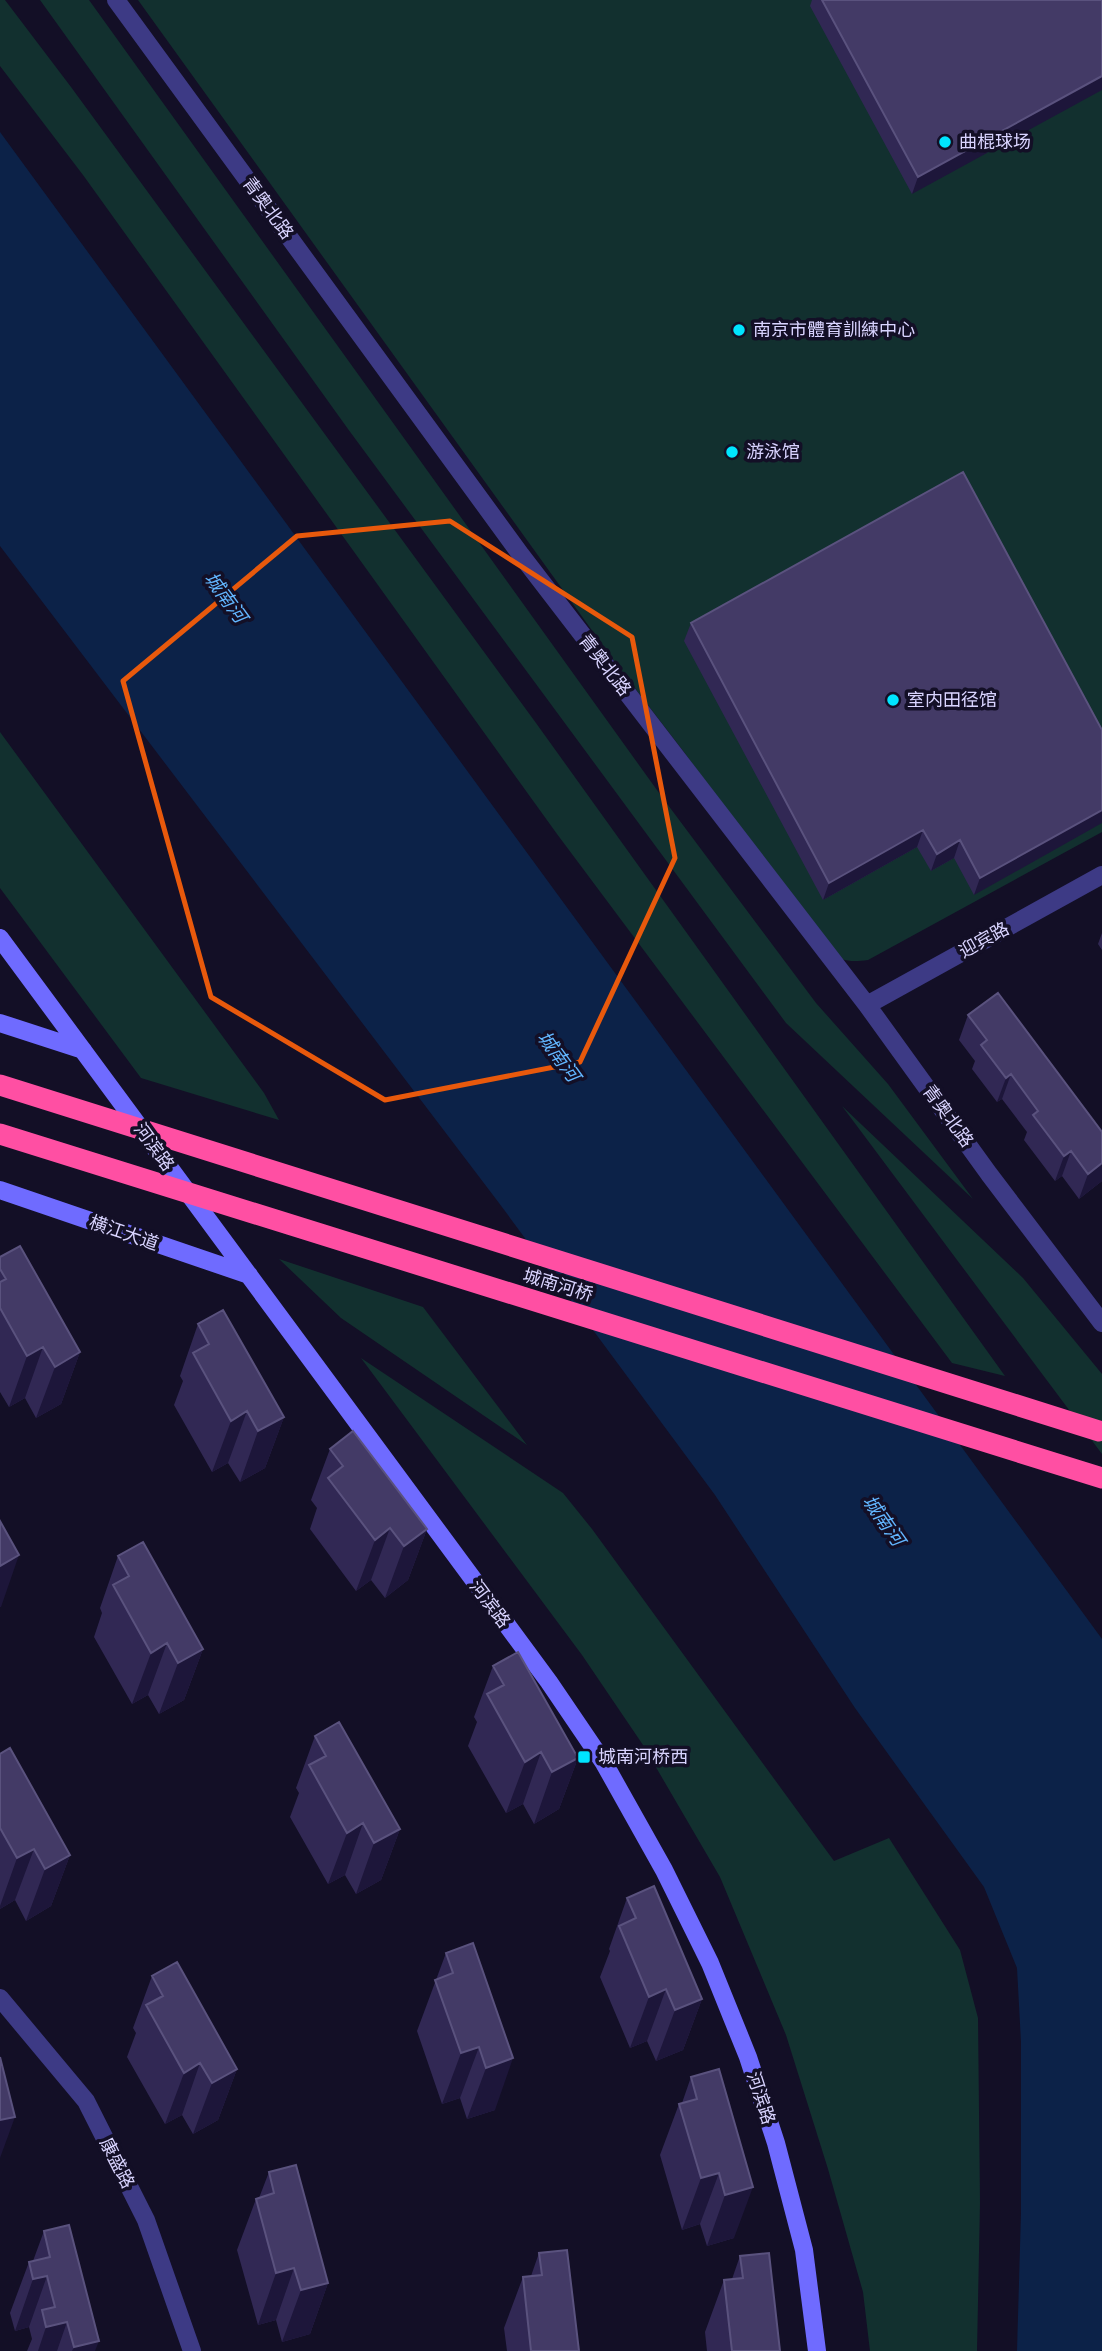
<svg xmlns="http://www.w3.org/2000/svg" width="1102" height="2351" font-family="Mulish,'Noto Sans SC',sans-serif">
<rect width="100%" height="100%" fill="#130f26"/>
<path fill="#12302f" d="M0,0H5L71,87L536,723L1005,1376L952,1363L557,834L83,175L0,66Z
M40,0H89L662,797L816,1003L888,1084L973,1199L786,1023L348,429Z
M138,0H1102V832L868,960C852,962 842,962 829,952L684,752L614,661Z
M0,732L264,1093L279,1120L141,1078L0,888Z
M842,1106L1023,1278L1102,1374V1454Z
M279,1259L423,1307L527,1445L341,1318Z
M361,1358L563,1493L592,1529L834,1861L889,1838L960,1950L978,2018L980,2203L977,2351H870L863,2292L828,2169L786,2035L720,1877L643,1745L582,1655Z"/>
<path fill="#0c2248" d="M0,132L1102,1639V2351H1017L1021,2213V2042L1017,1968L984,1887L855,1708L715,1495L499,1203L0,546Z"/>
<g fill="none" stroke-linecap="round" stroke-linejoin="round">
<path stroke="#3d3a85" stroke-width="18" d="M116,0L521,555L867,1005L989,1174L1102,1323
M867,1005L1102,875
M0,1998L86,2101L146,2220L192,2351"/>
<path stroke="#6f6bff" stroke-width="18" d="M0,938L549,1682L604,1763L664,1870L710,1963L748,2057L776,2143L804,2250L817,2351
M0,1023L83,1050
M0,1190L249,1275"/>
<path stroke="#ff4fa3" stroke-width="21" d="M0,1085L1099,1431
M0,1134L1102,1478"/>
</g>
<path fill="#312854" d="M812,0H1102L912,194L810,6Z
M691,623L1102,730L974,895L954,858L931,871L917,847L823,900L684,641Z
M1102,933V950L1098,944Z
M968,1015L1102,1181L1079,1199L1062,1176L1055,1181L1024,1140L1027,1132L1002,1099L997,1102L972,1069L975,1061L959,1040Z
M0,1257L80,1352L61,1404L36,1418L25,1398L9,1407L0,1392Z
M198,1324L284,1417L265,1468L240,1482L228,1463L212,1472L174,1405L183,1381L180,1376Z
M330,1449L427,1529L408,1580L385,1598L371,1580L356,1591L310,1529L317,1508L311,1500Z
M118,1556L203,1649L184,1700L159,1714L148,1695L132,1704L94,1637L102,1613L100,1608Z
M493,1666L578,1758L559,1809L534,1824L523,1804L506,1813L468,1746L477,1722L474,1717Z
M315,1736L400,1829L381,1880L356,1894L345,1875L328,1884L290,1817L299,1793L296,1788Z
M0,1754L70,1855L51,1906L26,1921L15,1900L0,1909Z
M627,1898L702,1999L683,2050L656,2061L647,2041L630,2048L600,1977L610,1951L609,1949Z
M473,1943L495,2110L467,2119L460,2098L442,2104L417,2031L446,1953Z
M152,1976L237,2069L218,2120L193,2134L182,2115L165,2124L127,2057L136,2033L133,2028Z
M719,2069L734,2238L707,2246L700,2224L682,2230L660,2155L679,2104L682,2103L691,2077Z
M269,2172L328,2283L310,2334L282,2342L276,2320L258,2325L237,2250L256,2199L259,2198Z
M44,2231L95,2351H27L32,2339L29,2327L15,2331L10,2313L29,2262L33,2261Z
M539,2253L579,2351H507L504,2328L523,2277L531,2276Z
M740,2256L780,2351H707L705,2332L724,2280L732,2279Z"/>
<path fill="#1d163a" d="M1102,76V90L912,194L918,177Z
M1102,810V823L974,895L980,878Z
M923,830L917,847L823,900L829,883Z
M960,840L954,858L931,871L937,854Z
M1011,1074L1002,1099L997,1102L1006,1078Z
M1071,1151L1062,1176L1055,1181L1064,1156Z
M1102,1163V1181L1079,1199L1088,1174Z
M43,1347L25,1398L9,1407L27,1356Z
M80,1352L61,1404L36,1418L55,1367Z
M247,1411L228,1463L212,1472L231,1421Z
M284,1417L265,1468L240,1482L258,1431Z
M390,1528L371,1580L356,1591L375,1540Z
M427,1529L408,1580L385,1598L404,1546Z
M19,1555L1,1607H0V1566Z
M167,1643L148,1695L132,1704L151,1653Z
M203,1649L184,1700L159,1714L178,1663Z
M541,1752L523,1804L506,1813L525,1762Z
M578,1758L559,1809L534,1824L552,1772Z
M363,1823L345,1875L328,1884L347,1833Z
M400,1829L381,1880L356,1894L374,1843Z
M34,1849L15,1900L0,1909V1906L17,1858Z
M70,1855L51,1906L26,1921L45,1869Z
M666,1989L647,2041L630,2048L649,1997Z
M702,1999L683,2050L656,2061L675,2010Z
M479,2047L460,2098L442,2104L461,2053Z
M513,2058L495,2110L467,2119L486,2068Z
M200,2063L182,2115L165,2124L184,2073Z
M237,2069L218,2120L193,2134L212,2083Z
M15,2117L0,2158V2120Z
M719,2173L700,2224L682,2230L701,2178Z
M753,2187L734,2238L707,2246L725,2195Z
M294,2268L276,2320L258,2325L276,2273Z
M47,2276L29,2327L15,2331L33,2279Z
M328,2283L310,2334L282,2342L301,2290Z
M67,2322L57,2351H38L46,2327Z
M99,2341L95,2351H72L74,2347Z"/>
<path fill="#433a66" stroke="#5a527e" stroke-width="2" d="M822,0H1102V76L918,177Z
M963,472L1102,730V810L980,878L960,840L937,854L923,830L829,883L691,623Z
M998,993L1102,1132V1163L1088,1174L1071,1151L1064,1156L1033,1115L1038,1111L1011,1074L1006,1078L981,1045L987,1040L968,1015Z
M20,1246L80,1352L55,1367L43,1347L27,1356L0,1308V1282L6,1279L0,1269V1257Z
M223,1310L284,1417L258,1431L247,1411L231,1421L193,1353L209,1344L198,1324Z
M353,1431L427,1529L404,1546L390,1528L375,1540L328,1478L343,1466L330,1449Z
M0,1521L19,1555L0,1566Z
M143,1542L203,1649L178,1663L167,1643L151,1653L113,1585L129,1576L118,1556Z
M518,1652L578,1758L552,1772L541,1752L525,1762L487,1694L504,1685L493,1666Z
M339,1722L400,1829L374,1843L363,1823L347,1833L309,1765L326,1756L315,1736Z
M10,1748L70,1855L45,1869L34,1849L17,1858L0,1828V1754Z
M654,1886L702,1999L675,2010L666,1989L649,1997L619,1926L636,1918L627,1898Z
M473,1943L513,2058L486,2068L479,2047L461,2053L435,1980L453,1973L446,1953Z
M177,1962L237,2069L212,2083L200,2063L184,2073L146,2005L163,1996L152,1976Z
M0,2057L15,2117L0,2120Z
M719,2069L753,2187L725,2195L719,2173L701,2178L679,2104L697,2099L691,2077Z
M296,2165L328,2283L301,2290L294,2268L276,2273L256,2199L274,2193L269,2172Z
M69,2225L99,2341L74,2347L67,2322L46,2327L42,2310L55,2307L47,2276L33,2279L29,2262L50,2257L44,2231Z
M567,2250L579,2351H531L523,2277L542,2275L539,2253Z
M769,2253L780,2351H732L724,2280L743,2278L740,2256Z"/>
<path fill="none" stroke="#e8590c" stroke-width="5" stroke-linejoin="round" d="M450,521L632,637L675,858L580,1062L385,1100L211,997L123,681L297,536Z"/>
<g fill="#00e5ff" stroke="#130f26" stroke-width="2.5">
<circle cx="945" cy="142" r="7"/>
<circle cx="739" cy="330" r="7"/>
<circle cx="732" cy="452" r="7"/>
<circle cx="893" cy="700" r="7"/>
<rect x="577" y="1750" width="14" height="14" rx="3.5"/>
</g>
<g text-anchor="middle" stroke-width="7" stroke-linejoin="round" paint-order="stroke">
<g font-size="18" fill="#d9d4ff" stroke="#130f26" text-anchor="start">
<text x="959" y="148">曲棍球场</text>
<text x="753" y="336">南京市體育訓練中心</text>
<text x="746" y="458">游泳馆</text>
<text x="907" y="706">室内田径馆</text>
<text x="598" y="1763">城南河桥西</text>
</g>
<g font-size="18" fill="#d9d4ff" stroke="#130f26">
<text transform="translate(268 208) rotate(54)" y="6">青奥北路</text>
<text transform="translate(605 665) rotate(52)" y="6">青奥北路</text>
<text transform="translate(984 940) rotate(-29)" y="6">迎宾路</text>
<text transform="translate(948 1116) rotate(54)" y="6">青奥北路</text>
<text transform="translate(154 1147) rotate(54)" y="6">河滨路</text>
<text transform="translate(124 1233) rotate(19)" y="6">横江大道</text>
<text transform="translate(558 1285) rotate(17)" y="6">城南河桥</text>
<text transform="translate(490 1604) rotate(53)" y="6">河滨路</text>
<text transform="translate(761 2098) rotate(72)" y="6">河滨路</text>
<text transform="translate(117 2163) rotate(63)" y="6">康盛路</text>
</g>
<g font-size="19" font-style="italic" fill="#62b6ff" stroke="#130f26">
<text transform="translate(226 597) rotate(54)" y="7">城南河</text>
<text transform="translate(559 1056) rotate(54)" y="7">城南河</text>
<text transform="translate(884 1520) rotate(55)" y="7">城南河</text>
</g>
</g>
</svg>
